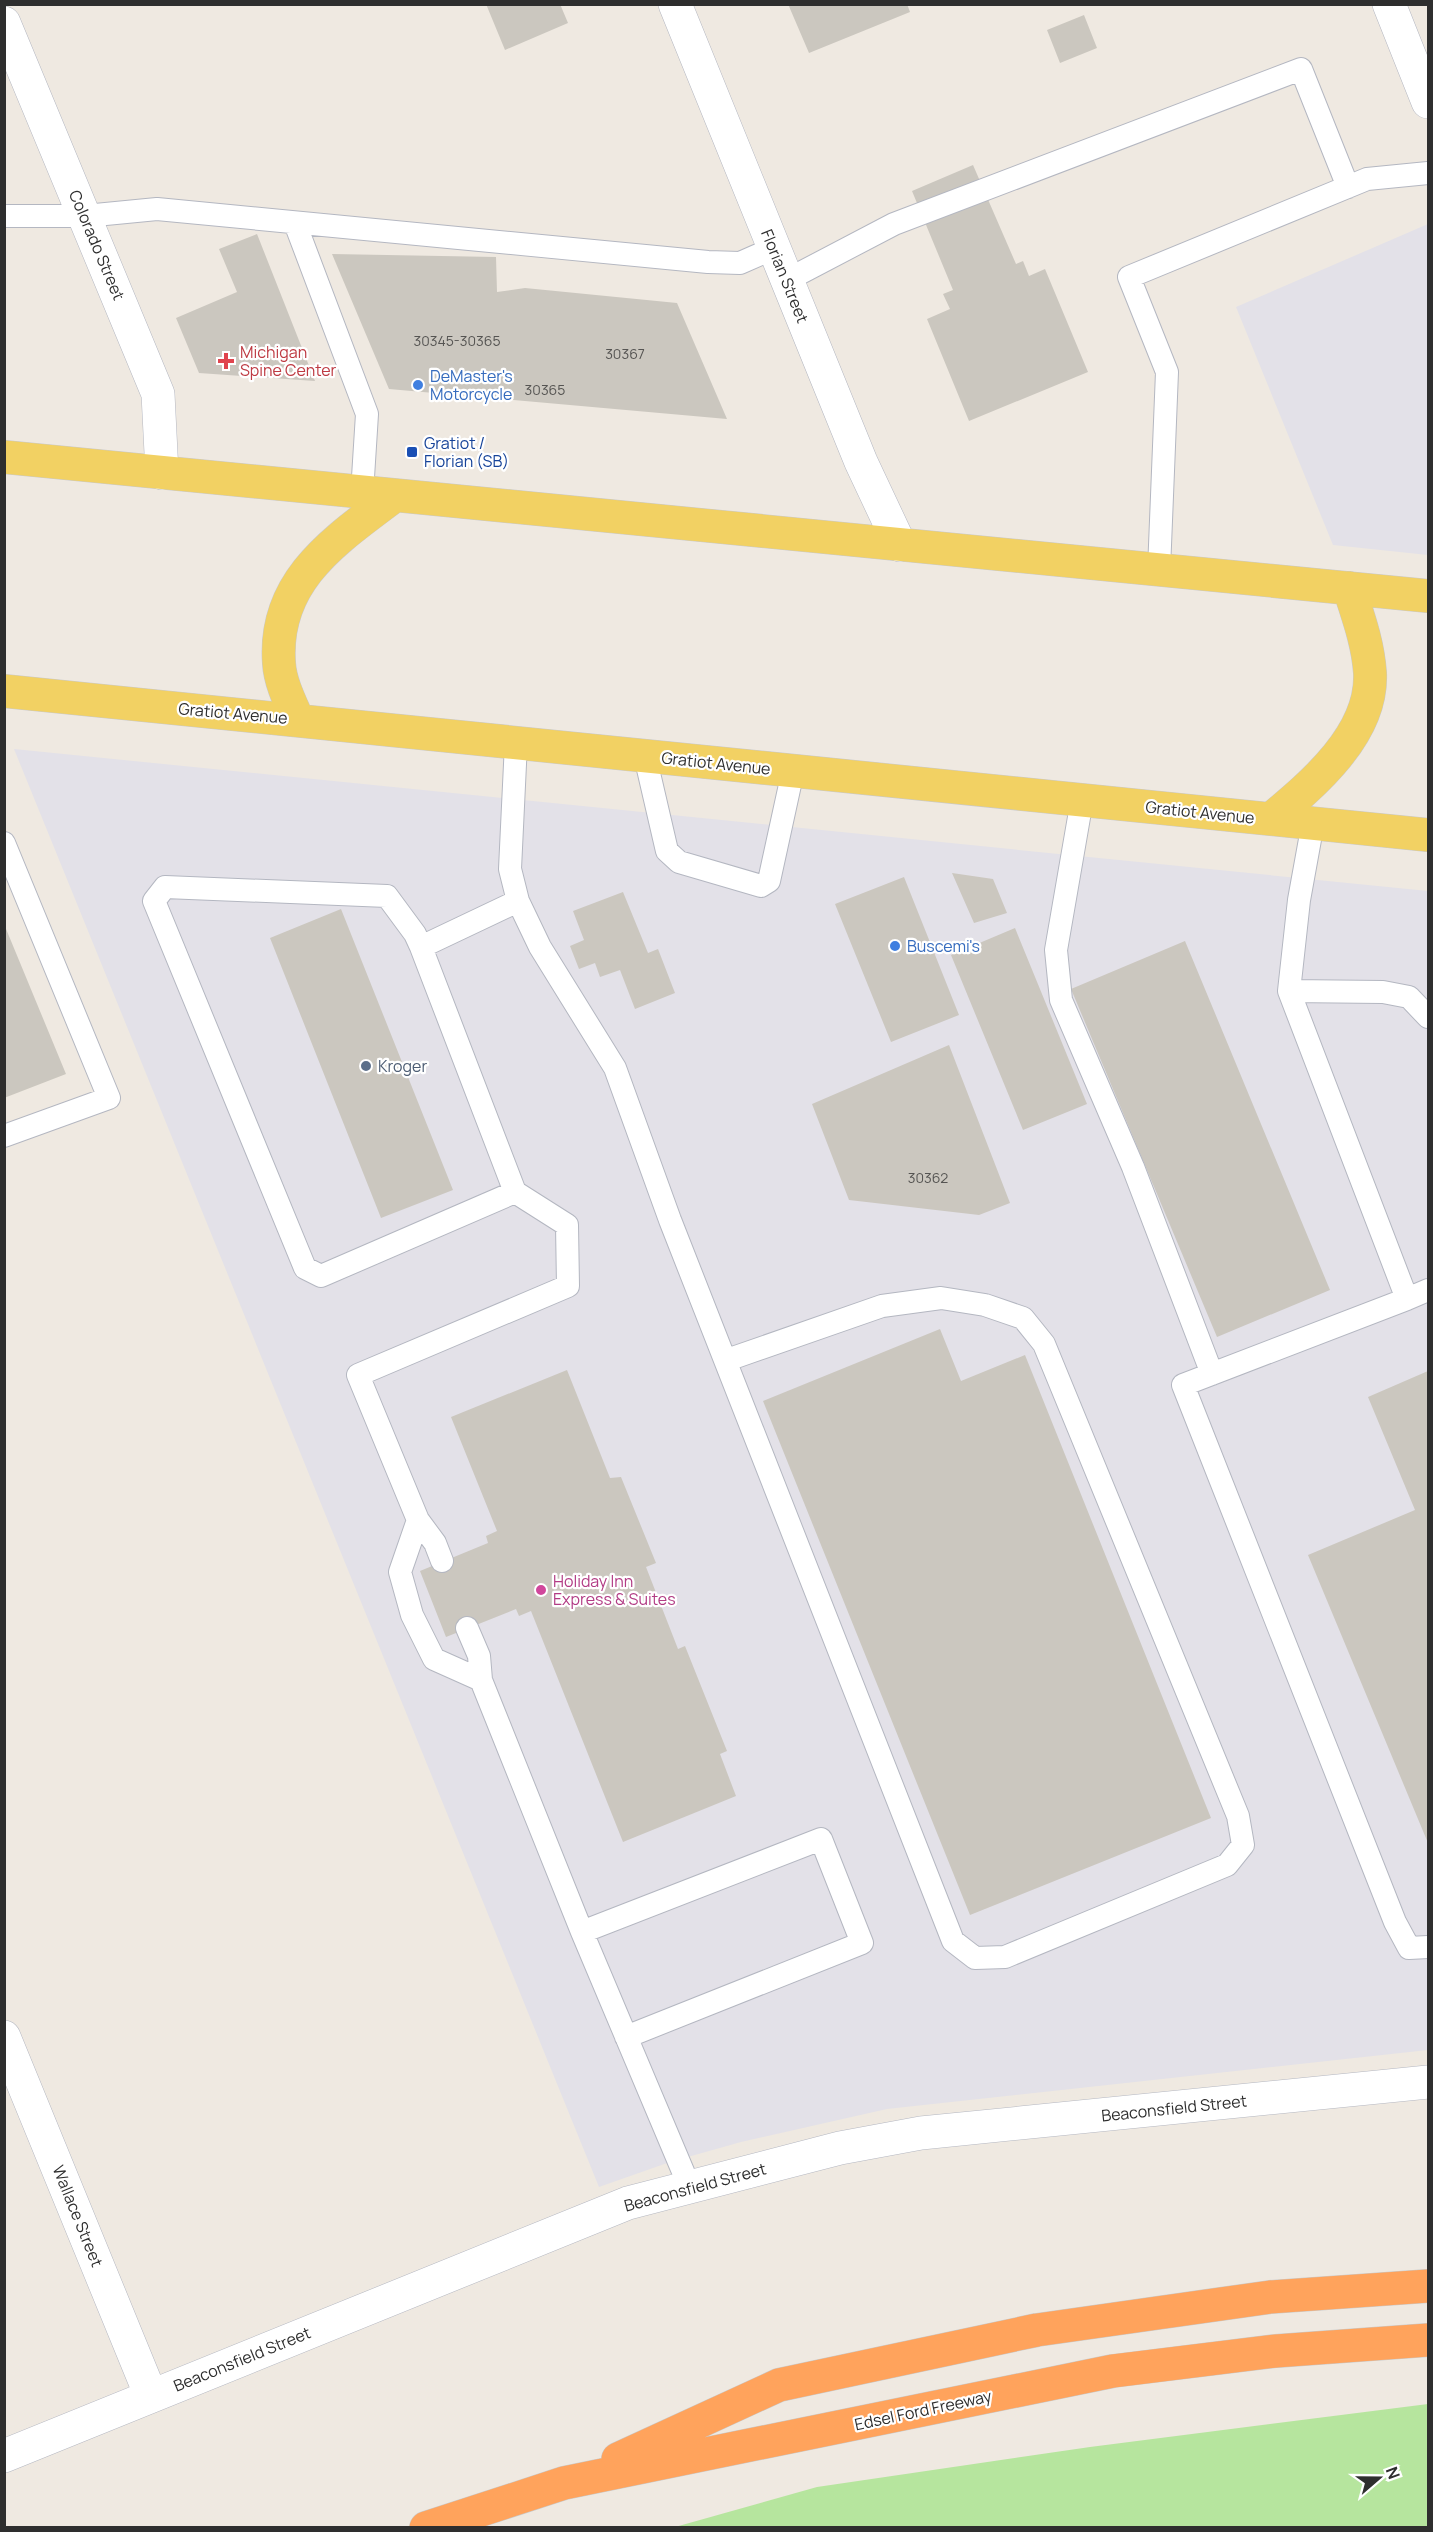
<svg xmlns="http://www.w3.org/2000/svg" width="1433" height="2532" font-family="Manrope,sans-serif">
<rect width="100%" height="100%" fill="#efe9e1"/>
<path fill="#e3e1e8" d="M1428,224V555L1333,545L1236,307Z
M14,749L1428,891V2050L887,2109L741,2142L670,2162L599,2187Z"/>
<path fill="#b6e59e" d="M1428,2404V2527H675L817,2487L1090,2447Z"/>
<path fill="#cbc7bf" d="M486,4H560L568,23L505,50Z
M788,4H907L910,12L809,53Z
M1084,15L1097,48L1060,63L1047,30Z
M973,165L1016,264L1023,261L1029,276L1045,269L1088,372L969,421L927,319L950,309L943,294L953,290L912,191Z
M257,234L315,381L199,373L176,318L237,292L219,249Z
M332,254L496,257L497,292L525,288L677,303L727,419L389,389Z
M952,873L993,879L1007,913L974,923Z
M904,877L959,1015L891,1042L835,904Z
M623,892L648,953L658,949L675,993L635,1009L620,970L600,977L595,963L579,969L570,946L584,940L573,911Z
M341,909L453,1190L381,1218L270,938Z
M4,924L66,1074L4,1098Z
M1015,928L1087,1104L1023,1130L951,955Z
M1185,941L1330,1290L1217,1337L1071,989Z
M949,1045L1010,1203L979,1215L849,1200L812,1104Z
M940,1329L961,1381L1025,1355L1211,1818L970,1915L763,1401Z
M567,1370L610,1478L621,1477L656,1563L646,1567L678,1649L685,1646L727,1751L720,1754L736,1796L623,1842L531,1611L519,1616L516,1609L446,1637L420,1571L488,1543L486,1536L497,1531L451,1417Z
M1428,1371V1843L1308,1555L1415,1510L1368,1397Z"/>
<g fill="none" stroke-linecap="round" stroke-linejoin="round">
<g stroke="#b4b7c1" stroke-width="24">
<path id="lane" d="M4,216H85L157,209L708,262L740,263L774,248
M295,223L367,414L362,493
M787,280L894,224L1301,69L1348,187
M1159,570L1167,372L1129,277L1367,179L1428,173
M516,743L510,869L518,901L540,947L615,1068L670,1220L953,1941L975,1958L1005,1957L1227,1865L1243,1845L1238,1816L1044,1344L1023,1318L985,1305L941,1298L882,1306L727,1360
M645,756L667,851L679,862L761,886L769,881L793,771
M1082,800L1056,950L1061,1000L1133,1167L1212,1374
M4,843L109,1098L4,1136
M421,947L515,1192L321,1276L305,1268L154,901L165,887L387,896L415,934L421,947L518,901
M1289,991L1299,900L1313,823
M1428,1017L1409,997L1383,992L1289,991L1407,1299L1183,1385L1395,1922L1409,1948L1428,1947
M515,1192L567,1225L568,1286L358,1375L418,1520L400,1572L412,1615L434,1659L481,1680L582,1932L690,2188
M1407,1299L1428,1290
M418,1520L435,1543L442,1561
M467,1628L479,1656L481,1680
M582,1932L821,1839L862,1943L626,2037"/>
</g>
<g stroke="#b4b7c1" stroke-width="34">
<path id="street" d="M675,4L861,462L900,545
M1389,4L1428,102
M4,23L158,394L162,473
M4,2037L151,2396
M4,2456L628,2203L840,2148L921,2133L1428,2082"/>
</g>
<g stroke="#c9c9c9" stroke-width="34">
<path id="primary" d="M4,457L1428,596
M4,691L1428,835
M298,720C290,702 280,682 279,663C273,580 336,540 394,496
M1271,819C1313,784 1373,734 1370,673C1368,643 1358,616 1349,588"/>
</g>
<g stroke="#c9c9c9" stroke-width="34">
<path id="highway" d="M618,2459L779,2385L1037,2330L1270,2297L1428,2286
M426,2528L564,2483L1113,2371L1276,2351L1428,2340"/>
</g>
<use href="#lane" stroke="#fff" stroke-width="22"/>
<use href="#street" stroke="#fff" stroke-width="33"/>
<use href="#primary" stroke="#f2d163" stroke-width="33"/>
<use href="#highway" stroke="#ffa35c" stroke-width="33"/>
</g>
<path fill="#e0444e" stroke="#fff" stroke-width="2" d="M223 352h6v6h6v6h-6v6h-6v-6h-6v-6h6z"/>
<g fill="#3f7fe0" stroke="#fff" stroke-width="2">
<circle cx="418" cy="385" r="6"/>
<circle cx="895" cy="946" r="6"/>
</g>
<rect fill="#1a4fb4" stroke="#fff" stroke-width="2" x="406" y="446" width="12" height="12" rx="3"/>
<circle fill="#5c6f8a" stroke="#fff" stroke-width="2" cx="366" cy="1066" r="6"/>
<circle fill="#d1479c" stroke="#fff" stroke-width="2" cx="541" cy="1590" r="6"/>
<g text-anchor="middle" stroke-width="4.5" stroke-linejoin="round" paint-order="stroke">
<g font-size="14" fill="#555452">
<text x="457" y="346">30345-30365</text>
<text x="625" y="359">30367</text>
<text x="545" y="395">30365</text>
<text x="928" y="1183">30362</text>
</g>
<g font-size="16" fill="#2e2e2e" stroke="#fff">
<text transform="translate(97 245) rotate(67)" y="6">Colorado Street</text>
<text transform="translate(785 276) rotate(68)" y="6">Florian Street</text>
<text transform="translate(233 713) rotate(5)" y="6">Gratiot Avenue</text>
<text transform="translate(716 763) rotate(6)" y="6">Gratiot Avenue</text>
<text transform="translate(1200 812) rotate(6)" y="6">Gratiot Avenue</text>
<text transform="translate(1174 2108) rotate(-6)" y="6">Beaconsfield Street</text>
<text transform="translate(695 2187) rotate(-15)" y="6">Beaconsfield Street</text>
<text transform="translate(78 2216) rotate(68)" y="6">Wallace Street</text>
<text transform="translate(242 2359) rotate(-22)" y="6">Beaconsfield Street</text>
<text transform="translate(923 2410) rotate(-12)" y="6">Edsel Ford Freeway</text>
</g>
<g font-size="16" fill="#be3a42" stroke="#fff" text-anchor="start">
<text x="240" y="358">Michigan<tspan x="240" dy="18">Spine Center</tspan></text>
</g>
<g font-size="16" fill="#366cbe" stroke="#fff" text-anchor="start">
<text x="430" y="382">DeMaster's<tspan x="430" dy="18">Motorcycle</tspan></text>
<text x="907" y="952">Buscemi's</text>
</g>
<g font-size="16" fill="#164399" stroke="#fff" text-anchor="start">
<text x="424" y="449">Gratiot /<tspan x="424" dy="18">Florian (SB)</tspan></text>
</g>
<g font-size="16" fill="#4e5e75" stroke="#fff" text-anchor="start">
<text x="378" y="1072">Kroger</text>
</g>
<g font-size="16" fill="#b23c85" stroke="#fff" text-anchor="start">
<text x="553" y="1587">Holiday Inn<tspan x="553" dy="18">Express &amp; Suites</tspan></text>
</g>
</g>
<rect width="1433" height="2532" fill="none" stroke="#2e2e2e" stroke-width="12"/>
<g transform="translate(1379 2478) rotate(70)" stroke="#ffffff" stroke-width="4.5" paint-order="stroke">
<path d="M0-4.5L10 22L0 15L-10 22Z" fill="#2e2e2e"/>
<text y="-9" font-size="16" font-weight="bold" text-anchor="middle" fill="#2e2e2e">N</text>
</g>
</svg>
